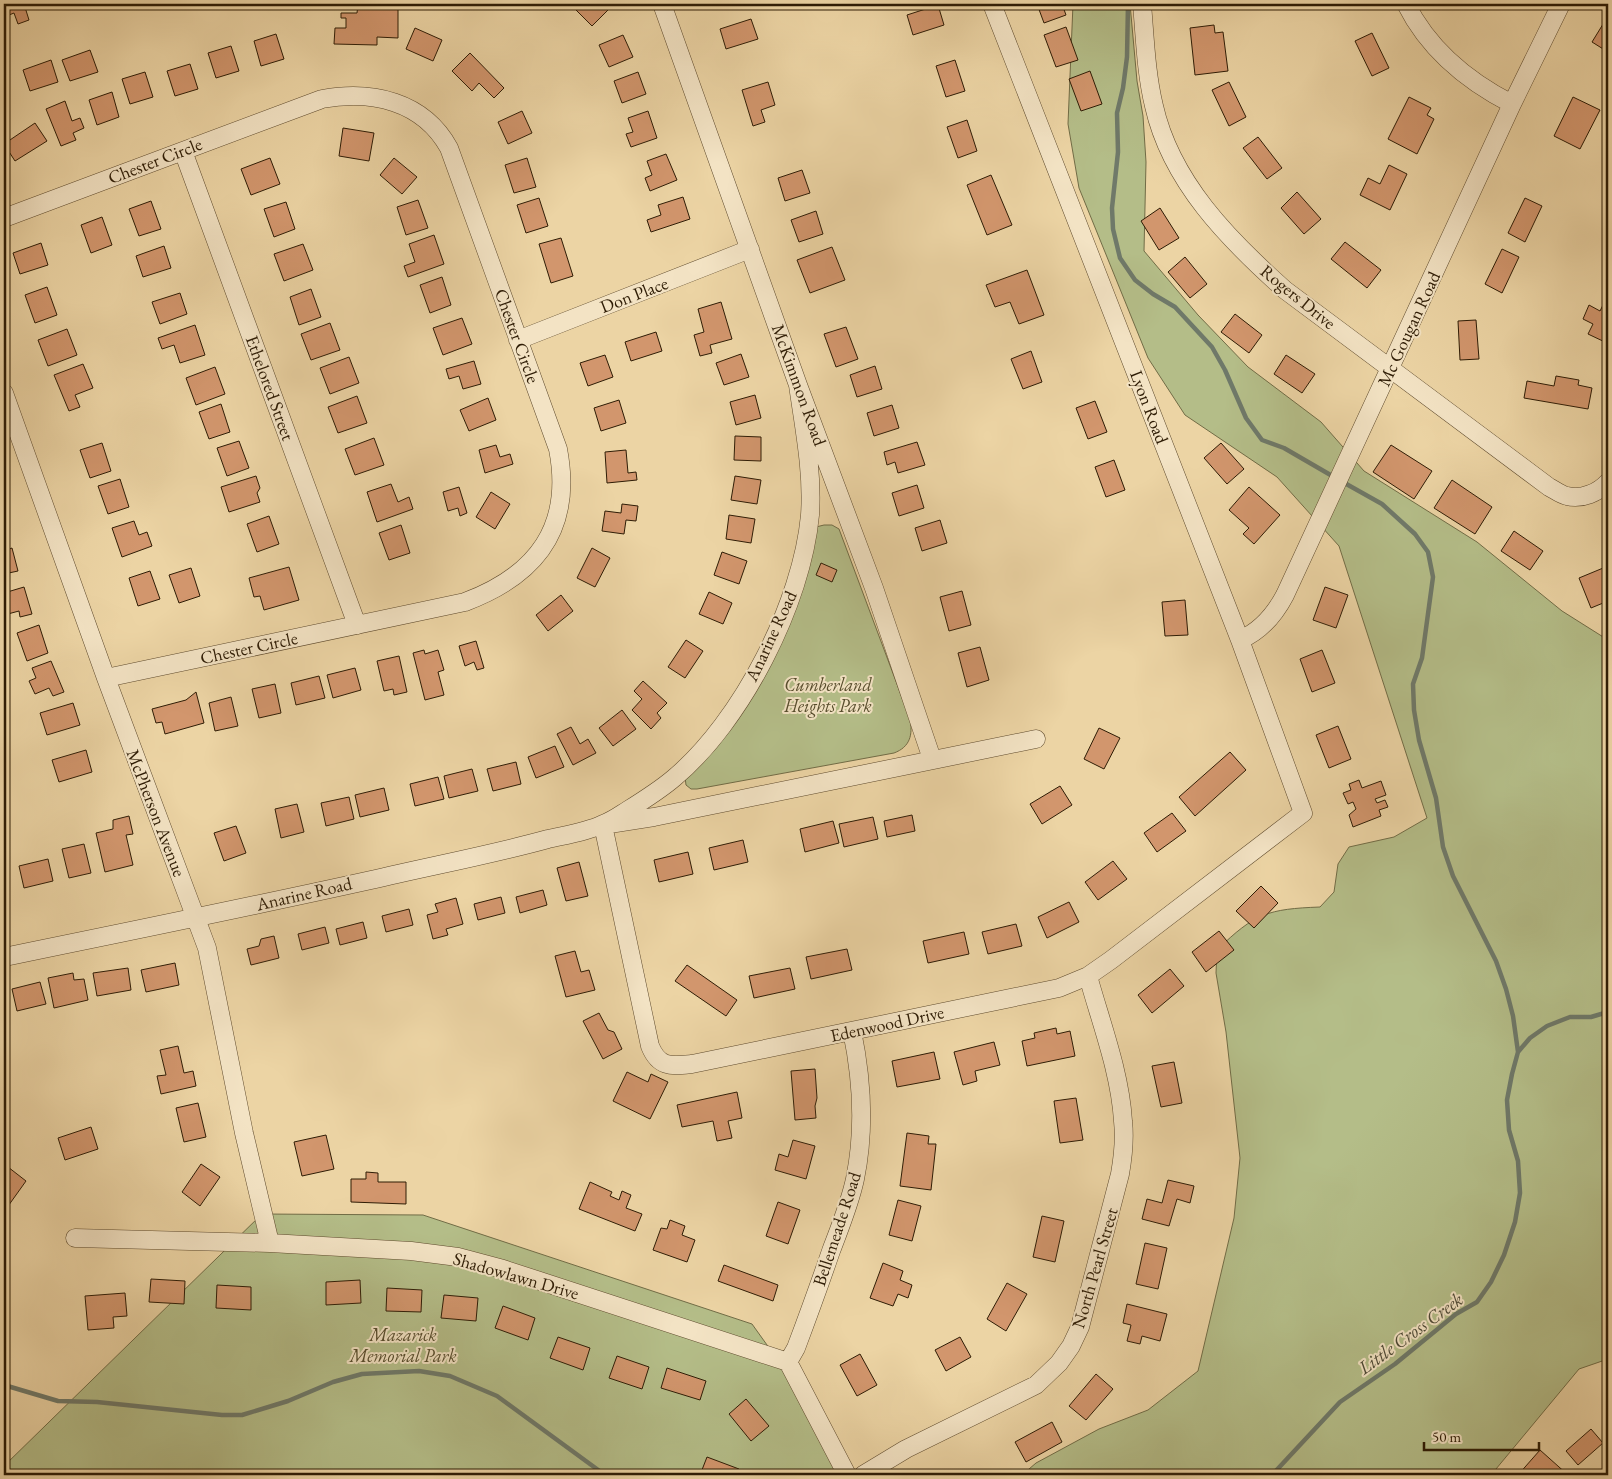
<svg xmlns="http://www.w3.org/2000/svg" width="1612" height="1479" font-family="'EB Garamond',serif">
<rect width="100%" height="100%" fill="#ecd4a4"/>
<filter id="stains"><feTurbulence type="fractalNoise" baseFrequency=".004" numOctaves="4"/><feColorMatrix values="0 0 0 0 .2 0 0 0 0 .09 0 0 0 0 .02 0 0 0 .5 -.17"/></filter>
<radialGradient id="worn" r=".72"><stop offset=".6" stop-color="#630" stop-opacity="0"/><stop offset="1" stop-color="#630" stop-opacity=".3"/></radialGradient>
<path fill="#b4bd88" stroke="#716c46" d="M1073,4H1130L1137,81L1143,116L1146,162L1144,251L1198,315L1248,367L1321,422L1364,471L1477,542L1562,611L1608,640V1359L1579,1369L1491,1475H1022L1036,1463L1099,1429L1148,1410L1198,1371L1234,1218L1240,1158L1226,1032L1216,973L1217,950C1255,913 1268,909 1320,907L1334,892L1338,864L1349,847L1394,837L1427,818L1339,546L1277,477L1185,415L1148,358L1079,188L1068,124Z
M824,525H832L839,529L910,719C913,735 910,747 894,753L697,789H691L686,785L685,777L737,712L816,527Z
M262,1214L423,1215L752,1324L825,1426L853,1475H4V1466Z"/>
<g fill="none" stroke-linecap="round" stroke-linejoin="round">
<path stroke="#6f7969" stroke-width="4.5" d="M1128,4L1127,57L1123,88L1117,113L1118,152L1112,208L1113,229L1120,258L1135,280L1153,294L1175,307L1212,347L1225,370L1246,418L1262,440L1284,448L1334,477
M1341,481L1382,504L1415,534L1428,552L1433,577L1422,658L1413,684L1414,710L1419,740L1436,798L1443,847L1453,876L1496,961L1506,989L1513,1016L1518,1052
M4,1385L58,1401L97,1402L222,1415H242L288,1401L333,1382L362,1374L419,1371L450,1376L497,1396L605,1475
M1272,1475L1340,1402L1395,1364L1456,1314L1477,1302L1491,1282L1504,1255L1515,1222L1520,1193L1518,1161L1509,1130L1507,1100L1512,1074L1518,1052L1530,1038L1547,1026L1570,1017H1591L1608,1012"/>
</g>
<path fill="#d2966d" stroke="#2e1c05" d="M4,4H24L29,20L18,24L14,13L4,17Z
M358,4H398V38L377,37V45L334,44L335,28H346V18H341V13H357Z
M580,4H607L611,7L592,26L575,9Z
M1037,4H1062L1066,15L1044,23Z
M938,5L944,25L913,35L907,15Z
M1608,16V52L1592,42Z
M751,19L758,39L726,49L720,29Z
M1214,25L1215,33L1223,32L1228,71L1195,75L1190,28Z
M1066,27L1078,60L1056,67L1044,35Z
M415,28L442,40L433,61L406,49Z
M1372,33L1389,68L1372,76L1355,41Z
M276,34L284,59L261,66L254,41Z
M623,35L633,57L609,67L599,45Z
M231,46L239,71L216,78L208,53Z
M90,50L98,72L70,81L62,60Z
M470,53L504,88L494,98L479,83L472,91L452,71Z
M51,60L58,82L30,91L23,70Z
M955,60L965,91L946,97L936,66Z
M190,64L198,89L175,96L167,71Z
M1090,71L1102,104L1081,111L1069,79Z
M145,72L153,97L130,104L122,79Z
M638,72L646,94L622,103L614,81Z
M768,82L775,105L761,110L765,122L753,126L742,90Z
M1229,82L1246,117L1229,126L1212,90Z
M112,92L119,117L97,125L89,100Z
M1409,97L1431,108L1427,115L1434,119L1417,154L1388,139Z
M1573,97L1600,110L1580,149L1554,136Z
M65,101L72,121L80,118L84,128L73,133L76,140L61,146L46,109Z
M522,111L532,133L508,144L498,122Z
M648,111L657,138L631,147L626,134L633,132L628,118Z
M967,120L977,151L958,158L947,127Z
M35,123L47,141L15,161L4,144Z
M343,128L374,133L369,161L339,156Z
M1258,137L1282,168L1267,179L1243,148Z
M666,154L677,180L650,191L645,178L652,175L647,161Z
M270,158L280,184L251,195L241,169Z
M394,158L417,177L402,194L380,175Z
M527,158L536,187L514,193L505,165Z
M1389,165L1407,174L1390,210L1360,195L1368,178L1380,184Z
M802,170L810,193L785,201L778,178Z
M991,175L1012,225L987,235L967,185Z
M1297,192L1321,219L1304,234L1281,208Z
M683,197L690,219L651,232L647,220L661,215L658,205Z
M539,198L548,226L526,233L517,205Z
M1525,198L1542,206L1525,242L1508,233Z
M418,200L428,228L406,235L397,207Z
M151,201L161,229L139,236L129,209Z
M286,202L295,229L274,237L264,209Z
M1160,208L1179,238L1159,250L1141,221Z
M816,211L823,234L799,242L791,220Z
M102,217L112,245L91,253L81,225Z
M434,235L444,264L408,277L404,266L415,262L409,244Z
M561,238L573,276L551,283L539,244Z
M1345,242L1381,270L1367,288L1331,259Z
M41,243L48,265L20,274L13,253Z
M303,244L313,270L284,281L274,254Z
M164,246L171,268L143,277L136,256Z
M832,247L845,280L810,293L797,260Z
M1502,249L1519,257L1502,293L1485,284Z
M1185,257L1207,284L1190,298L1168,272Z
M1027,270L1044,315L1019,324L1010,302L995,307L986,285Z
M442,277L451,305L430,313L420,285Z
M47,287L57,315L35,323L25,295Z
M311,289L321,317L299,325L290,297Z
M180,293L187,314L160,324L152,302Z
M1606,299L1608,300V340L1607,343L1588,334L1593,324L1583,319L1589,305L1600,311Z
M721,302L732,339L710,345L712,353L700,356L694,335L704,332L698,309Z
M1235,314L1262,335L1249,353L1221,332Z
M462,318L472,344L443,355L433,328Z
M1476,320L1479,359L1460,360L1458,321Z
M330,323L340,350L311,360L301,334Z
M195,325L205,355L180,363L174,345L162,349L158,338Z
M846,327L858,359L836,367L824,334Z
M67,329L77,355L48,366L38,340Z
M656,332L662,351L631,361L625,342Z
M1031,351L1042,382L1023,389L1011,359Z
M741,354L749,377L724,385L716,363Z
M605,355L613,377L588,386L580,363Z
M1286,355L1315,374L1302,393L1274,374Z
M349,357L359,383L330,394L320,368Z
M474,361L481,384L463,389L459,376L449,379L446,369Z
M83,364L93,388L75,395L80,407L69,411L54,375Z
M875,366L882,389L857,397L850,375Z
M215,367L225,394L196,405L186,378Z
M1556,376L1579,380L1578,385L1592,388L1588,409L1524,398L1527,381L1554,386Z
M755,395L761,418L736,425L730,402Z
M357,396L367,423L338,433L328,407Z
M488,398L496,420L469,431L460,410Z
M619,400L626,423L601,431L594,408Z
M1095,401L1107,432L1088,439L1076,408Z
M221,404L230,432L209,439L199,412Z
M892,405L899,428L874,436L867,413Z
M735,436L761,437V461L734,460Z
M374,438L384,465L355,475L345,449Z
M239,441L249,468L227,476L217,448Z
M917,442L925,465L898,473L895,462L887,465L884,452Z
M102,443L111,471L90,478L80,450Z
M1221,443L1244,469L1227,484L1204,458Z
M496,445L500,457L510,454L513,464L485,473L479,450Z
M1391,445L1432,471L1414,499L1373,472Z
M626,450L628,473L636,472L637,480L607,483L605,452Z
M1114,460L1125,490L1106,497L1095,467Z
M256,476L260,488L257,493L260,502L229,512L221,487Z
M735,476L761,480L757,504L731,500Z
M120,479L129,507L108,514L98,486Z
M1452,480L1492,507L1475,534L1434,508Z
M391,484L398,502L409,497L413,509L377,522L367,492Z
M917,485L924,508L899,516L892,493Z
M459,487L467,513L460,516L458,508L448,511L443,492Z
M1249,487L1280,515L1254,544L1243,534L1249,528L1229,510Z
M491,492L510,504L495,529L476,517Z
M622,504L638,506L636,521L626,520L624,534L602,531L605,511L621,513Z
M729,515L755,519L751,543L726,539Z
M269,516L279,544L257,552L247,524Z
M940,520L947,543L922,551L915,528Z
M134,521L139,535L147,532L152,546L122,557L112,528Z
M401,525L410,553L389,560L379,533Z
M1514,531L1543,551L1530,570L1501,551Z
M12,548L18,571L4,574V551Z
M592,548L610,558L595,587L577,578Z
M722,552L747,561L739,584L714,575Z
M821,563L837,570L832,582L816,575Z
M1608,566V601L1591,608L1579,578Z
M289,567L299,600L264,610L260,596L254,597L249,578Z
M191,568L200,596L179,603L169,575Z
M150,571L160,599L138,606L129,578Z
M24,587L32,614L20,617L19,611L4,615V593Z
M1325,587L1348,595L1336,628L1313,620Z
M962,591L971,625L949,631L940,597Z
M709,592L732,603L723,624L699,614Z
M561,595L573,611L548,631L536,615Z
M1185,600L1188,635L1165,636L1162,602Z
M39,625L48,653L27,661L17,633Z
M686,640L703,651L685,678L668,667Z
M476,641L484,668L477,670L474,662L465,666L459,646Z
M980,647L989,680L967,687L958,653Z
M424,650L425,654L438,650L444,670L438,672L444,695L425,700L413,653Z
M1322,650L1335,683L1312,692L1300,659Z
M399,656L407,692L394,695L393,689L384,691L377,661Z
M51,661L64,692L53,696L49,688L35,694L29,681L36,678L32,668Z
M355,668L361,690L333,698L327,675Z
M319,676L325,698L296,705L291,683Z
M643,681L667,703L657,713L661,718L651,729L632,710L642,699L634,691Z
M275,684L281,713L259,718L252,689Z
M196,692L204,723L165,734L162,722L156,723L152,709L186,700Z
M231,697L238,726L215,731L209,703Z
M73,703L80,725L47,735L40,713Z
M622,710L636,729L613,746L599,728Z
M1338,726L1351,759L1329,768L1316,735Z
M571,727L580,744L588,739L596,753L573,765L557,734Z
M1099,728L1120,738L1104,769L1084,759Z
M555,746L564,767L536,778L528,757Z
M86,750L92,772L59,782L52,760Z
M1230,752L1246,770L1195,816L1179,797Z
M516,762L521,784L493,791L487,769Z
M472,769L478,791L449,798L444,776Z
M438,777L444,799L415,806L410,784Z
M1359,780L1362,788L1381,781L1386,795L1375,799L1377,803L1385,800L1388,807L1379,810L1381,816L1353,827L1349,815L1356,809L1353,802L1348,804L1343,793L1351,790L1349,784Z
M1060,786L1072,805L1042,824L1030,804Z
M384,788L389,810L360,817L355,795Z
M349,797L354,819L326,826L321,803Z
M297,804L304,832L281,838L275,809Z
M1172,813L1186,831L1157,852L1144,833Z
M912,815L915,831L887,837L884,821Z
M129,816L133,834L126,835L133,865L105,872L96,833L113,829V820Z
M873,817L878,839L844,847L839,824Z
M833,821L839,843L805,852L800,829Z
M236,826L246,853L224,861L214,833Z
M743,840L748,862L714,870L709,848Z
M84,844L91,873L69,878L62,849Z
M688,852L693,874L659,882L654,860Z
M48,859L53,881L24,888L19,866Z
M1113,861L1127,879L1098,900L1085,882Z
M579,862L588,896L566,901L557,868Z
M1261,886L1278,903L1254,928L1236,911Z
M543,890L547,905L520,913L516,897Z
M501,897L505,913L478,920L474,904Z
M456,898L463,924L446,929L448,935L433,939L427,915L438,912L435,904Z
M1069,902L1079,922L1047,938L1038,917Z
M409,909L413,925L386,932L382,916Z
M363,922L367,938L340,945L336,929Z
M1016,924L1022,946L988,954L982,932Z
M325,927L329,943L302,950L298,934Z
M1219,931L1234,950L1206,972L1192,952Z
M964,932L969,954L928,963L923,941Z
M274,936L279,958L251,965L247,949L259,946L261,939Z
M847,949L852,970L811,979L806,957Z
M575,951L581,972L589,970L595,990L566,997L555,956Z
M175,963L179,985L146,992L141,970Z
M687,965L737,1000L726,1016L675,981Z
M128,968L131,990L97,996L93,973Z
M790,968L795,989L754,998L749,976Z
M1170,969L1184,986L1152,1013L1138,995Z
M73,973L74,980L84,979L88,1000L54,1008L48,978Z
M40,982L46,1004L17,1011L12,989Z
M599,1013L608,1030L614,1032L622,1049L603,1059L583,1021Z
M1056,1028L1057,1034L1070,1031L1075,1056L1027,1066L1022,1041L1035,1038L1034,1033Z
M994,1042L1000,1065L975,1071L977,1081L963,1085L954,1052Z
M178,1046L184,1073L193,1071L196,1086L161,1094L157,1076L166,1075L160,1050Z
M934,1052L940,1079L897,1087L892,1061Z
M1174,1062L1182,1103L1161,1107L1152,1066Z
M815,1069L817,1098L815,1106L816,1118L795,1120L791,1071Z
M627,1072L648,1082L651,1074L668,1082L650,1119L613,1101Z
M737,1092L742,1118L728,1121L732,1138L717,1141L713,1121L682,1127L677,1105Z
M1076,1098L1083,1140L1060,1143L1054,1101Z
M198,1103L206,1137L184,1142L176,1108Z
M91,1127L98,1149L65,1160L58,1138Z
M907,1133L929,1136L928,1144H936L931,1190L900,1186Z
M326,1135L334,1169L302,1176L294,1142Z
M793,1140L815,1146L806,1179L775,1170L779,1154L788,1157Z
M201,1164L220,1177L200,1206L182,1192Z
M8,1167L26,1181L6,1209L4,1208V1173Z
M366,1172L378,1173V1182H406V1204L351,1202V1179H366Z
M1168,1180L1194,1186L1190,1203L1177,1199L1169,1226L1142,1219L1147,1199L1162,1203Z
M590,1182L612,1192L610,1196L619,1200L622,1191L631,1195L626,1208L642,1214L635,1231L579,1209Z
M898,1200L921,1206L912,1241L889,1235Z
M778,1202L800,1210L788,1244L766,1236Z
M1042,1216L1064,1221L1055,1262L1033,1257Z
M670,1220L685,1226L682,1235L695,1240L687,1262L653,1250L661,1228L667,1229Z
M1145,1243L1167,1248L1158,1289L1136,1284Z
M883,1263L903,1271L900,1280L912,1285L908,1298L898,1294L893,1306L870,1298Z
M724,1265L778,1285L773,1301L718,1281Z
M151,1279L185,1281L184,1304L149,1302Z
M360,1280L361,1303L326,1305V1282Z
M1007,1283L1027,1294L1006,1331L987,1319Z
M217,1285L251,1287V1310L216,1308Z
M387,1288L422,1290L421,1312L386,1311Z
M125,1293L127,1316L113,1317L114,1328L88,1330L85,1296Z
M444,1295L478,1298L476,1321L441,1318Z
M1127,1304L1167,1314L1160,1341L1142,1336L1140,1344L1127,1341L1131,1325L1123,1323Z
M503,1306L535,1318L528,1340L495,1328Z
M558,1337L590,1348L583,1370L550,1358Z
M960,1337L971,1357L946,1371L935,1350Z
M860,1354L877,1385L857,1396L840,1365Z
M617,1356L649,1367L642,1389L609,1378Z
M667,1368L706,1381L700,1400L661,1388Z
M1096,1374L1113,1389L1086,1420L1069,1406Z
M746,1399L769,1426L751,1441L729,1414Z
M1052,1422L1062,1442L1026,1462L1015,1442Z
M1591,1429L1603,1443L1578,1465L1566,1451Z
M1540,1450L1568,1475H1518Z
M707,1457L739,1469L737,1475H700Z"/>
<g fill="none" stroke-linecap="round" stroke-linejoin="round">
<g stroke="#5e4a2d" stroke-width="19">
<path id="minor" d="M662,4L798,385L874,588L932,759
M992,4L1240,640L1303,813L1111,960L1088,976L1059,988L692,1064C671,1066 659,1068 650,1046L603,825L654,817L1036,739
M1142,4C1145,38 1146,73 1154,106C1171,182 1229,240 1285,290L1549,487C1555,490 1561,495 1567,496C1582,500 1599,492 1608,482
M1406,4C1429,50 1467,81 1512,104
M183,151L357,625
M4,218L322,99C372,90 423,101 449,148L558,449C573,527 537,575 465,602L106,678
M518,340L750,249
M4,393L106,678L207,948L244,1133L270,1243
M1240,640C1261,631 1275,614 1285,595L1512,104L1561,4
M4,957C126,932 249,907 371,880C430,866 490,855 548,839C566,835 587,832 603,824C612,821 620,815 628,810C644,800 660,790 674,778C742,721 802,603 810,515C813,472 804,428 798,385
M75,1238L270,1243L411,1251L458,1257L503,1269L788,1362L847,1475
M788,1362L796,1348C808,1316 820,1283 831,1251C840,1227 850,1203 855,1179C865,1130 862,1079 852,1031
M863,1475L906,1449L1036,1385L1059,1363L1071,1346L1080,1327L1120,1174C1123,1157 1125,1139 1123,1121C1120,1072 1101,1023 1088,976"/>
</g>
<use href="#minor" stroke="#f3e3c4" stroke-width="18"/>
</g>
<g text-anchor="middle" stroke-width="4" stroke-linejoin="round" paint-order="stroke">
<g font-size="18" fill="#2e1c05" stroke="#f3e3c4">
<text transform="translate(155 161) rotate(-21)" y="6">Chester Circle</text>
<text transform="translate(634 295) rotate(-21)" y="6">Don Place</text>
<text transform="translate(1298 297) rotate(39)" y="6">Rogers Drive</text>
<text transform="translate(1409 329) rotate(-65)" y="6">Mc Gougan Road</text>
<text transform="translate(517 336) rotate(70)" y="6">Chester Circle</text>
<text transform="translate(799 385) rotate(70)" y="6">McKimmon Road</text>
<text transform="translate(270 388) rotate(70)" y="6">Ethelored Street</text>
<text transform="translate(1149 407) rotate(69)" y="6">Lyon Road</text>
<text transform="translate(771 636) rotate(-65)" y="6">Anarine Road</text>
<text transform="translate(249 648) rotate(-12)" y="6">Chester Circle</text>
<text transform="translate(156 813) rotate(69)" y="6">McPherson Avenue</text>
<text transform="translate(304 894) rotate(-13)" y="6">Anarine Road</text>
<text transform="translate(887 1024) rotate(-12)" y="6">Edenwood Drive</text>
<text transform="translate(837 1229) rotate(-72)" y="6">Bellemeade Road</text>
<text transform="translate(1095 1268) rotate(-74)" y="6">North Pearl Street</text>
<text transform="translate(516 1276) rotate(16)" y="6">Shadowlawn Drive</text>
</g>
<g font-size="18" font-style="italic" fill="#564c2c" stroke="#f3e3c4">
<text x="828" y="691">Cumberland<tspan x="828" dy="21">Heights Park</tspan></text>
<text x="403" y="1341">Mazarick<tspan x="403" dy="21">Memorial Park</tspan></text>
</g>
<g font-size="19" font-style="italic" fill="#4e4a37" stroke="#f3e3c4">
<text transform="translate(1410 1333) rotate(-36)" y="7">Little Cross Creek</text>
</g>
</g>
<rect width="1612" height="1479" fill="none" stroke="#ecd4a4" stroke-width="20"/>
<rect x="5" y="5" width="1602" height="1469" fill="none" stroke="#2e1c05" stroke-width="2.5"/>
<rect x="10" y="10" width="1592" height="1459" fill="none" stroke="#2e1c05"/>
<path d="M1424 1442v8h115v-8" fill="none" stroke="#2e1c05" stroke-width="2.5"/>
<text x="1432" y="1442" font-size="15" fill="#2e1c05" stroke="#f3e3c4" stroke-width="4" paint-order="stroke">50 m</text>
<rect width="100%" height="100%" filter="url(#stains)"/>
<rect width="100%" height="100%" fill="url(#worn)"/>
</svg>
